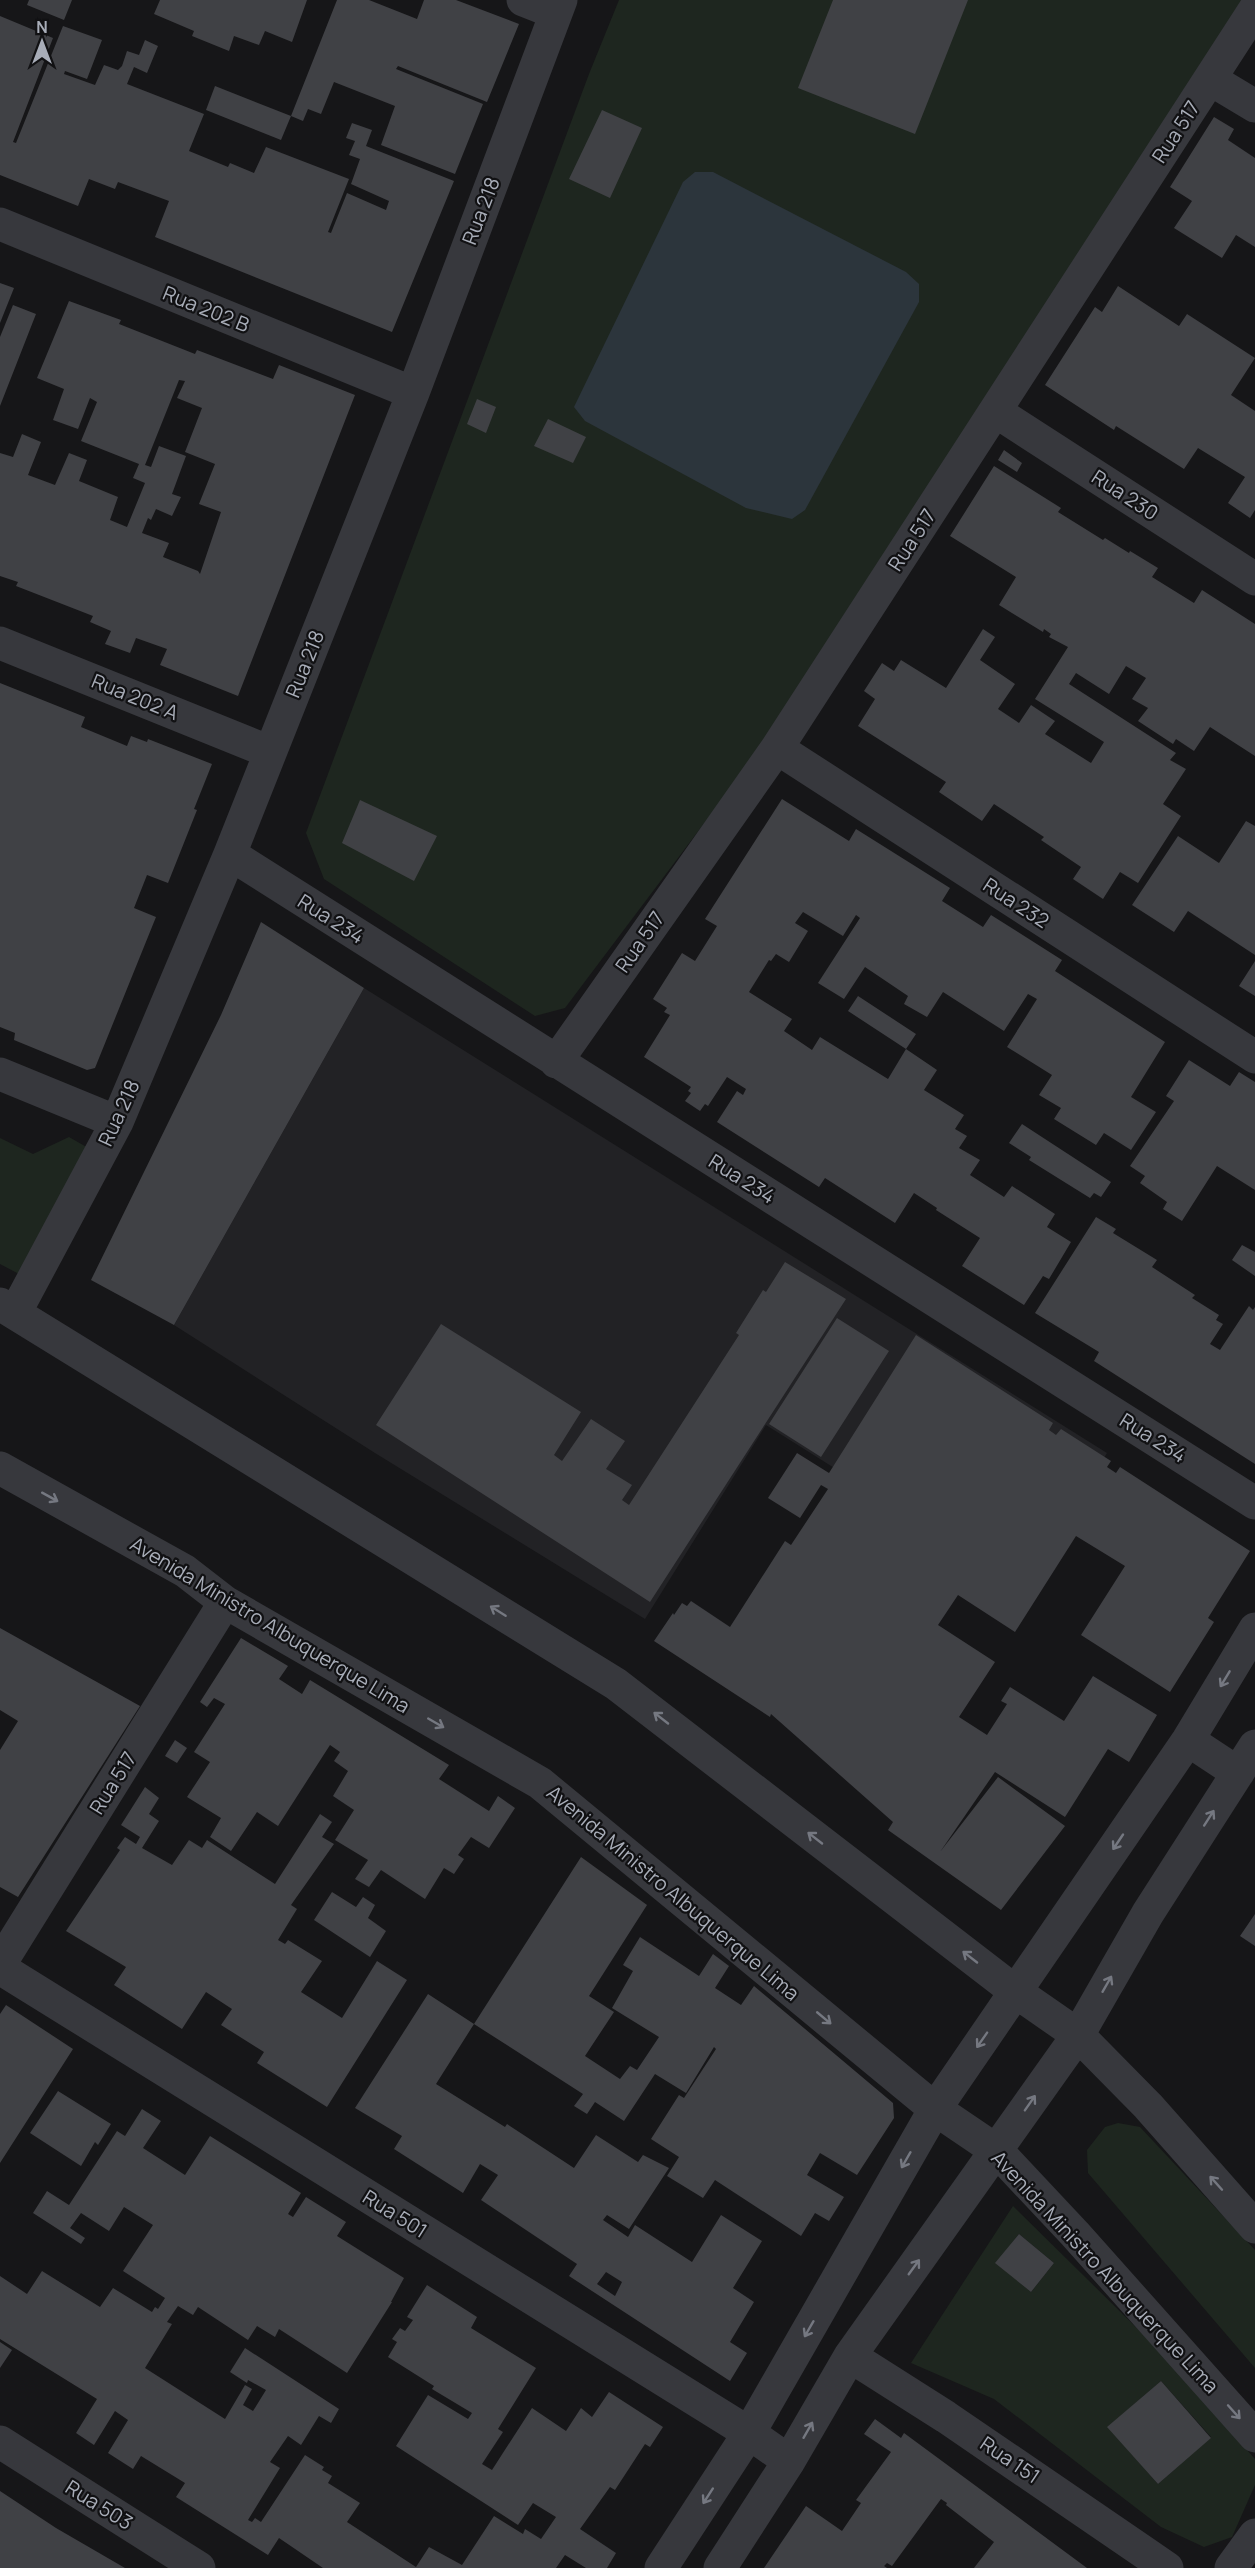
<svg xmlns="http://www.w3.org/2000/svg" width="1255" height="2568" font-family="Manrope,sans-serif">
<rect width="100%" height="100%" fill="#161618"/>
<path fill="#222225" d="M364,988L1107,1453L1025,1588L766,1425L645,1619L375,1453L174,1325Z"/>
<path fill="#1e261f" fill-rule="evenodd" d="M619,0H1247L818,672L565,1008L535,1016L324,879L306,833L589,74Z
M69,1137L90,1149L19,1274L0,1264V1138L33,1154Z
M1118,2123L1140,2127L1255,2250V2368L1088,2173L1087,2150L1105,2127Z
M1013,2206L1153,2344L1255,2459V2485L1232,2537L1204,2547L1161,2527L994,2399L911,2363ZM1019,2234L1054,2263L1031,2292L996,2263ZM1161,2381L1211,2437L1158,2484L1108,2427Z"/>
<path fill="#2c353c" d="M695,172H713L906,272L919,284V302L805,510L792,519L746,508L585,421L574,407L683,182Z"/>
<path fill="#404145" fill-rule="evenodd" d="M29,0H72L64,20L27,5Z
M160,0H307L292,42L265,31L259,45L234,36L229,51L192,36L194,31L154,14Z
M337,0H369L417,19L424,0H456L519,24L487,102L398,66L396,69L483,104L455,174L381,145L395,106L334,82L321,114L308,109L303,121L291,116Z
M833,0H968L915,134L798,88Z
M0,16L53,38L13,142L16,143L63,26L102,40L87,79L65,71L64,74L95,85L104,65L118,70L122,66L127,51L139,55L145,40L158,46L147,73L134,67L127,84L204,114L189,151L228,167L230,163L254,173L266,147L349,179L328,232L331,233L347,193L386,210L389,201L351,184L360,159L349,155L355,141L346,138L352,123L372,130L366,146L454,181L392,332L155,237L169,201L118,182L115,189L89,179L78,206L0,175Z
M215,86L291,116L281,140L206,110Z
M602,110L642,128L610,198L569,179Z
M1214,117L1234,129L1228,140L1255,158V247L1236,235L1222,258L1174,228L1192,201L1170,187Z
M0,283L14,288L0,323Z
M1118,286L1179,326L1187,314L1255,358L1231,395L1255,411V510L1250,518L1228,503L1245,477L1198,448L1184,469L1116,426L1114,430L1045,385L1095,307L1102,312Z
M69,301L121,320L119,324L195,354L197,350L273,379L279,365L355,395L238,696L160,665L167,649L136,638L130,653L105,644L111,631L90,622L93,616L16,586L18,582L0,576V453L13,457L22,434L41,442L28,475L55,485L69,453L87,460L79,481L118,497L110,520L127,527L145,483L133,478L139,464L81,441L97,402L90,398L78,429L53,420L64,389L37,378ZM179,380L185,381L177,398L202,408L185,452L215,464L199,504L221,512L200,574L198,571L163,557L169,543L142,533L148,518L151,520L156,509L172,516L181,497L172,494L186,456L159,446L151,467L145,465Z
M13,305L36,314L0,406V337Z
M477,399L496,407L486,433L467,424Z
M548,419L586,437L573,463L534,446Z
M1004,450L1022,463L1017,472L998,460Z
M994,466L1061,508L1058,512L1103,540L1105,538L1129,553L1130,551L1158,568L1152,577L1194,603L1202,590L1255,624V756L1210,727L1194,751L1176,739L1173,744L1138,721L1148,708L1132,699L1146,678L1126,666L1109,694L1076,673L1069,684L1176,753L1170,760L1186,769L1163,804L1181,816L1138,883L1120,872L1103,899L1073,879L1081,867L1041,840L1044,837L994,804L982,821L939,792L946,782L858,726L875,699L864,691L882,663L894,671L901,660L946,688L983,629L995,637L980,660L1015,684L998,709L1019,723L1031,705L1055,721L1045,734L1091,763L1104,742L1035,699L1068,647L1049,637L1051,634L1044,629L1043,632L999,605L1016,577L950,536Z
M0,683L85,717L81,727L127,746L131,736L147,742L148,739L212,764L194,809L197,810L168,883L147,875L134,908L156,917L95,1068L87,1070L14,1040L15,1033L0,1027Z
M782,799L849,841L856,829L950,888L942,901L983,927L991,915L1062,960L1055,971L1165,1042L1131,1097L1156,1112L1131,1150L1104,1133L1096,1145L1054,1119L1061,1108L1039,1095L1052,1075L1007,1047L1037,999L1028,994L1004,1031L943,992L927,1017L904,1004L908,996L865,967L844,999L818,983L860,918L856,915L843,936L803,912L795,923L808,931L789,962L776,954L771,961L769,960L749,992L792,1019L784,1031L812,1050L820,1037L888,1079L906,1049L848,1011L858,996L916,1034L906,1049L937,1070L924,1090L964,1115L955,1129L967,1136L959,1148L980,1160L970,1175L1004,1197L1012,1186L1055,1214L1047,1227L1071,1242L1049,1279L1043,1276L1024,1305L962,1266L980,1238L936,1210L937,1208L914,1193L895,1223L825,1178L819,1187L717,1122L737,1091L743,1095L746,1089L727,1077L708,1106L705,1104L700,1111L685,1101L691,1093L688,1091L691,1087L644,1057L670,1015L664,1012L667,1008L653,999L682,953L695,961L717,926L705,919Z
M360,800L437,836L414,881L342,843Z
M1246,821L1255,826V955L1188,911L1174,932L1132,905L1178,836L1219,863Z
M261,922L364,988L174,1325L91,1280L221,1015Z
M1255,961V996L1239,986Z
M1189,1060L1230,1086L1239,1072L1255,1082V1190L1217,1166L1182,1221L1163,1209L1167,1202L1140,1183L1145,1176L1130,1166L1174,1101L1166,1096Z
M1022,1124L1111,1182L1101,1197L1094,1193L1090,1198L1029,1160L1031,1157L1009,1143Z
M1096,1217L1116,1229L1113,1233L1157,1260L1152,1267L1195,1295L1192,1298L1219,1315L1216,1320L1223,1324L1210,1344L1220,1350L1249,1306L1253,1310L1255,1307V1464L1094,1361L1099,1352L1035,1313Z
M1242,1245L1255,1252V1276L1232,1260Z
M785,1262L846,1299L650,1602L376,1425L441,1324L581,1412L554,1455L562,1461L591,1419L625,1441L606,1469L632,1485L622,1500L629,1505L739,1335L736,1333L763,1290L766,1292Z
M837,1318L889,1351L821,1457L769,1424Z
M916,1335L1053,1423L1049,1430L1056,1435L1061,1429L1111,1461L1107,1467L1116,1473L1120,1467L1250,1551L1208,1618L1214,1622L1170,1692L1081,1635L1125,1566L1076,1536L1015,1632L958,1595L938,1625L995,1662L959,1717L987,1735L1007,1704L1001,1701L1010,1687L1064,1721L1093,1676L1157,1715L1129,1762L1108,1749L1065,1817L995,1772L940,1852L998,1777L1065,1826L1001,1910L888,1830L893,1822L771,1714L770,1717L654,1641L673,1613L674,1615L682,1603L687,1606L691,1601L730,1627L785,1541L791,1545L828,1489L821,1485L800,1518L768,1498L797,1453L829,1473Z
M0,1628L140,1706L18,1897L0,1887V1750L18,1721L0,1710Z
M241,1638L288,1666L279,1679L302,1694L310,1680L449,1765L439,1779L489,1811L498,1796L515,1808L489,1848L471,1837L458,1855L464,1859L454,1874L444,1868L425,1899L381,1870L369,1887L355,1879L368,1860L335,1840L354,1810L333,1796L348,1771L334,1761L340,1752L330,1745L278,1826L257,1812L231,1851L210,1837L221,1818L187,1797L210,1762L194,1752L225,1704L214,1698L207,1707L200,1702Z
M175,1740L187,1748L177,1763L165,1756Z
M145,1787L159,1798L149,1814L159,1821L142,1848L172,1865L189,1840L202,1848L207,1840L275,1884L320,1814L332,1822L322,1837L334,1844L291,1905L297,1909L278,1940L285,1944L288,1940L322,1961L301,1992L342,2018L377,1961L407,1980L327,2107L257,2063L264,2052L221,2025L232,2009L206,1992L182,2029L114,1985L126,1967L66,1931L120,1850L117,1848L125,1837L136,1844L140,1837L121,1825Z
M581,1857L647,1905L589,1996L614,2012L585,2056L620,2079L630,2066L637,2070L659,2037L612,2008L633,1971L623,1965L640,1937L699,1976L713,1954L729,1966L715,1988L741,2005L754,1986L893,2103L894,2118L857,2175L820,2153L807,2175L844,2197L829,2221L815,2213L801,2236L715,2180L703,2198L667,2176L679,2157L651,2139L679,2095L684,2098L716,2049L714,2047L686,2093L655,2074L624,2121L595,2102L587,2114L574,2106L583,2094L474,2024L436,2084L505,2127L507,2124L574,2168L596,2135L638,2162L643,2155L669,2168L629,2229L607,2215L603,2220L628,2237L635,2225L692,2262L721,2215L762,2241L733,2288L754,2302L730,2342L747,2353L730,2381L569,2276L577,2264L481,2200L498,2175L480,2164L463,2193L394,2149L402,2136L355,2108L428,1994L474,2024ZM606,2272L622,2282L615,2296L597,2284Z
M332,1892L356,1907L363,1897L375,1905L368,1918L386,1931L370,1957L314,1920Z
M1255,1914V1946L1240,1936Z
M6,2005L73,2049L0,2163V2014Z
M58,2091L111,2124L98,2145L95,2142L81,2166L30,2133Z
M142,2109L161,2121L143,2148L185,2175L210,2136L301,2193L288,2214L293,2217L306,2197L346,2222L337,2236L404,2278L391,2302H392L347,2373L279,2329L275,2337L257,2326L248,2340L198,2307L193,2315L178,2306L167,2322L172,2324L145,2368L225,2419L245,2385L252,2389L243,2405L253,2411L266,2390L248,2380L247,2383L230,2372L245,2348L339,2409L331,2423L319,2416L301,2445L288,2436L270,2462L280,2468L248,2520L252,2522L255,2518L261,2522L305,2455L324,2467L322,2470L332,2476L328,2483L360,2503L347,2522L416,2567L429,2547L462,2565L494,2516L523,2534L525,2529L541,2539L556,2517L533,2503L518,2525L396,2446L428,2395L468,2419L472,2413L432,2389L434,2386L388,2357L397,2342L392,2339L400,2328L405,2331L413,2320L407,2317L427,2285L477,2317L471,2328L536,2368L498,2429L503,2432L482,2464L492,2470L532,2408L566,2431L581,2408L592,2417L609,2392L663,2427L650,2447L645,2444L615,2490L610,2487L580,2529L616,2553L607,2568H586L565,2555L556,2568H323L279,2538L268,2555L176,2497L185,2483L141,2456L133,2469L108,2453L128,2420L115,2411L94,2445L76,2433L97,2399L0,2339V2276L27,2294L42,2271L100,2307L113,2288L152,2312L155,2307L158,2309L165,2298L123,2271L153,2225L124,2207L109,2231L81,2213L70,2228L85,2238L81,2244L33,2213L47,2191L69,2205L117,2131L125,2136Z
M1019,2234L1054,2263L1031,2292L995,2263Z
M0,2342L12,2350L0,2368Z
M1161,2381L1211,2438L1158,2484L1107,2427Z
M875,2419L901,2438L904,2433L1087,2568H974L994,2542L946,2505L947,2503L941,2499L892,2566L887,2563L884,2566L887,2568H764L806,2506L842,2531L861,2503L856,2500L891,2452L864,2434Z
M0,2491L56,2528L125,2568H0Z"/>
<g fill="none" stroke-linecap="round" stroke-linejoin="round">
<path stroke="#37383d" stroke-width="33" d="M523,0L556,13
M1210,79L1255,106
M0,224L413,393
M995,411L1255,579
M0,643L270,752
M777,748L1255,1057
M230,854L1255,1503
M556,1062L777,748L1255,9
M0,1074L117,1122
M0,1304L616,1684L1016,1992L1078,2035L1148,2106L1255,2227
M15,1313L117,1122L230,854L413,393L561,0
M0,1468L185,1571L225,1602L540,1783L935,2109L997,2151L1075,2234L1255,2436
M1188,1740L1238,1773
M0,1964L225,1602
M0,1968L749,2433L789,2461
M850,2356L946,2417L1167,2568
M0,2442L199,2568
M661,2568L749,2433L935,2109L1188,1740L1255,1629
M720,2568L789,2461L850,2356L1078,2035L1148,1913L1255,1746
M1231,2568L1255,2535"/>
</g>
<defs><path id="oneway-shaft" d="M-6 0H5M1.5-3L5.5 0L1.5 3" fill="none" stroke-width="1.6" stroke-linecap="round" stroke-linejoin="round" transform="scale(1.5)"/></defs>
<g stroke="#757881">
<use href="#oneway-shaft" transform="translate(50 1497) rotate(29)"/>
<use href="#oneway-shaft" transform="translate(498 1611) rotate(-148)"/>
<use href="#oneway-shaft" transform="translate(1225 1679) rotate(121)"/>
<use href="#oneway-shaft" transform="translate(661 1718) rotate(-142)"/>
<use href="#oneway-shaft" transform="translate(436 1723) rotate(30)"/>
<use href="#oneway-shaft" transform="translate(1209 1818) rotate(-57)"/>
<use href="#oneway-shaft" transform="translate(815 1838) rotate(-142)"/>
<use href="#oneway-shaft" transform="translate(1118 1842) rotate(124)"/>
<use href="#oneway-shaft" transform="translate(970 1957) rotate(-142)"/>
<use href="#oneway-shaft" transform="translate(1107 1984) rotate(-60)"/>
<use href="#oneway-shaft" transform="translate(824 2018) rotate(40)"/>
<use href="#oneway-shaft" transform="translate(982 2040) rotate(125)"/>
<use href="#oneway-shaft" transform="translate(1030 2103) rotate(-55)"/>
<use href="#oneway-shaft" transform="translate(906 2160) rotate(120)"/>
<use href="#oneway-shaft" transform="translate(1216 2183) rotate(-132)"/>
<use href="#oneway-shaft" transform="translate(914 2267) rotate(-54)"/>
<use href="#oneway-shaft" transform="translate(809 2329) rotate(120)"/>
<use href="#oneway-shaft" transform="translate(1234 2412) rotate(48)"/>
<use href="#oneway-shaft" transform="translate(808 2430) rotate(-60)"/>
<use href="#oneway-shaft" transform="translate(708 2496) rotate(123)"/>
</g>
<g text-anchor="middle" stroke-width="4.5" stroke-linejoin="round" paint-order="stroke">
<g font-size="20" fill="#a8adb8" stroke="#111113">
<text transform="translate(1176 132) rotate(-57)" y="7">Rua 517</text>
<text transform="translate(481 211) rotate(-69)" y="7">Rua 218</text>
<text transform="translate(206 309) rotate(22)" y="7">Rua 202 B</text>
<text transform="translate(1125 495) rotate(33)" y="7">Rua 230</text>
<text transform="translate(912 540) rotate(-57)" y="7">Rua 517</text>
<text transform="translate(305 664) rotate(-68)" y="7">Rua 218</text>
<text transform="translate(135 697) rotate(22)" y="7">Rua 202 A</text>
<text transform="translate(1016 903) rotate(33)" y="7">Rua 232</text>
<text transform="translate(331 919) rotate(32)" y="7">Rua 234</text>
<text transform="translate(640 942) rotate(-55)" y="7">Rua 517</text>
<text transform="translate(119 1113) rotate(-65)" y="7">Rua 218</text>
<text transform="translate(742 1179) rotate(32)" y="7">Rua 234</text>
<text transform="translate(1153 1438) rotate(32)" y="7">Rua 234</text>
<text transform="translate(270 1625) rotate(31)" y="7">Avenida Ministro Albuquerque Lima</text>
<text transform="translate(113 1783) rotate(-58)" y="7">Rua 517</text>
<text transform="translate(673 1893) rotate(40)" y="7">Avenida Ministro Albuquerque Lima</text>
<text transform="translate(395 2214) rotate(32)" y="7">Rua 501</text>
<text transform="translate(1105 2272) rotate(47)" y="7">Avenida Ministro Albuquerque Lima</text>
<text transform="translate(1010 2460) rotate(34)" y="7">Rua 151</text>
<text transform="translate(99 2505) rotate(32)" y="7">Rua 503</text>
</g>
</g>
<g transform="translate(42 42)" stroke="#111113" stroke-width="4.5" paint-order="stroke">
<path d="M0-4.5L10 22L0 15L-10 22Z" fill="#a8adb8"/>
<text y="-9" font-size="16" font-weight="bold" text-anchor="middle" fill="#a8adb8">N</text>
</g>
</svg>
